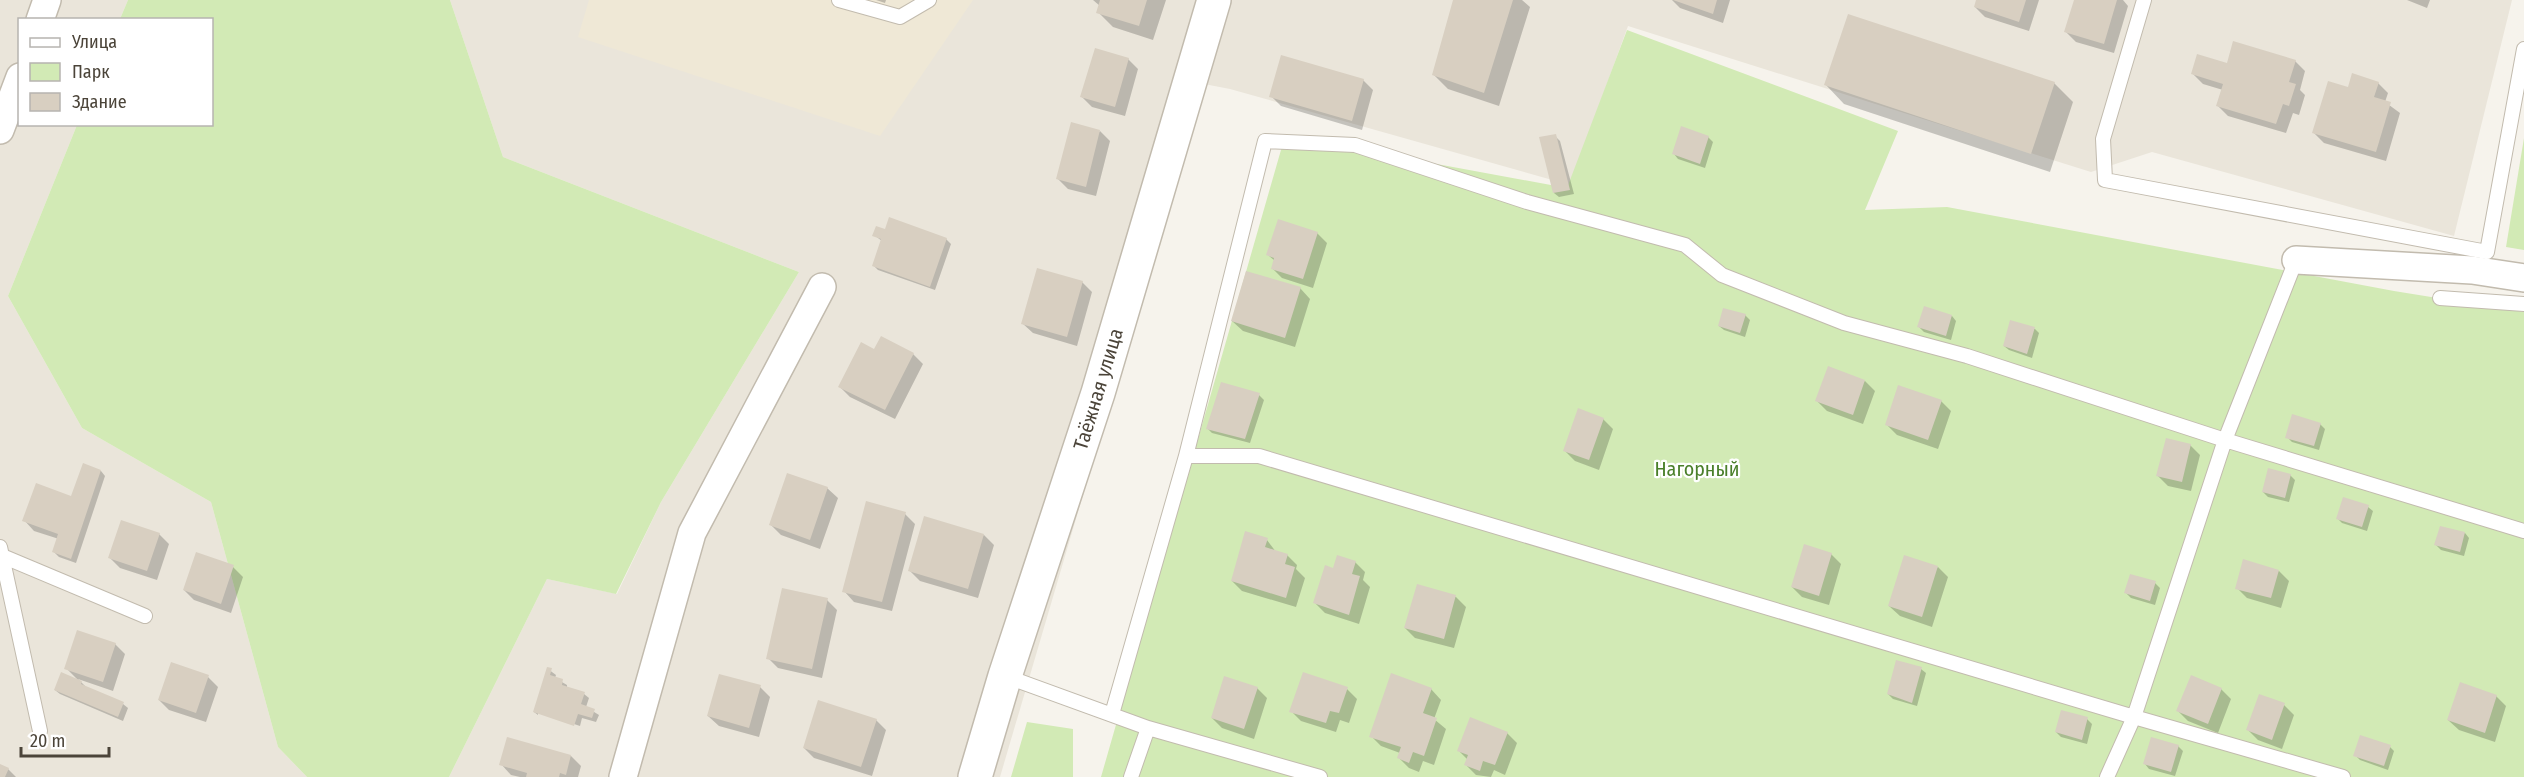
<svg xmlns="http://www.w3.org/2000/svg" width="2524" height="777" font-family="'Fira Sans Condensed',sans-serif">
<rect width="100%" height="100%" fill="#f6f3ec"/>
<path fill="#eae5da" d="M0,0H128L120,19L20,20V124L77,125L8,296L82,428L211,502L278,747L307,777H0Z
M450,0H2512L2454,236L2152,152L2091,172L1628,26L1570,185L1230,89L1204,84L1000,777H449L547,579L617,594L661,502L799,272L503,157Z"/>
<path fill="#efe8d6" d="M589,0H973L880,136L578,37Z"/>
<path fill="#d2eab5" d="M128,0H450L503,157L799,272L661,502L616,594L547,579L449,777H307L278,747L211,502L82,428L8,296L77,125L212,124V20L120,19Z
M1627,30L1898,131L1865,210L1947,207L2394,291L2524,312V777H1101L1285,136L1567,188Z
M2524,138V250L2506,247Z
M1027,722L1073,729V777H1011Z"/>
<path fill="#0003" d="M876,0H886L885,3Z
M1093,0H1166L1153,40L1113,27L1098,12L1100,6Z
M1455,0H1522L1530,7L1499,106L1448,89L1433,74Z
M1672,0H1730L1723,23L1680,8Z
M1978,0H2039L2029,31L1985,17L1975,7Z
M2076,0H2123L2128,6L2114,53L2076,42L2066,32Z
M2407,0H2430L2427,8Z
M1128,59L1138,69L1125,116L1092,107L1082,97Z
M2295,61L2305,71L2300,90L2305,95L2299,115L2293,113L2286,133L2228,116L2218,106L2223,90L2203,84L2193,74Z
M1363,80L1373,90L1362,130L1281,106L1271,96Z
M2054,83L2073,102L2050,172L1844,104L1826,85Z
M2378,83L2388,93L2385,102L2400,113L2386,161L2324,143L2314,133L2349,89Z
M1100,131L1110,141L1096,196L1068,189L1058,179Z
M1555,136L1560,141L1574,194L1559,197L1554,193Z
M1708,137L1713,142L1705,168L1678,159L1674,154Z
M886,231L946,239L951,244L935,290L878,270L873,265L882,241L874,235Z
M1317,233L1327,243L1313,288L1282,278L1272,268L1275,261L1268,255Z
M1082,282L1092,292L1077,346L1033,333L1022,323Z
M1300,288L1310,299L1295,347L1243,331L1232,321Z
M1745,315L1750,320L1745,337L1724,330L1719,326Z
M1952,316L1956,321L1951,340L1924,332L1919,327Z
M2011,322L2035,329L2039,333L2032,358L2009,350L2004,346Z
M875,351L913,354L923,364L895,419L850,397L840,387Z
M1865,381L1875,391L1863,424L1827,411L1817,401Z
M1259,395L1264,400L1250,443L1212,433L1207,428Z
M1941,401L1951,411L1938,449L1897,435L1887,425Z
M1603,419L1613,429L1599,470L1575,461L1565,451Z
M2320,424L2325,429L2319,450L2292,442L2287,437Z
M2190,445L2200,455L2191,491L2168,486L2158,476Z
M83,465L101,471L105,476L76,563L59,557L54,552L59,539L34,531L24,520L77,500Z
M2290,475L2295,480L2289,502L2268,497L2263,492Z
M827,488L838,498L820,549L781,535L771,525Z
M2368,507L2373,511L2367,531L2342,523L2338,519Z
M905,514L915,524L892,611L854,602L844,591Z
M2465,533L2469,538L2464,556L2441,550L2436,545Z
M159,534L169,544L157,580L120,568L110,558Z
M984,535L994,545L978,598L920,581L910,571Z
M1267,540L1276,552L1287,555L1297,565L1296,569L1305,578L1296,607L1242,591L1232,581Z
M1831,554L1841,564L1829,605L1802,597L1792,587Z
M1355,562L1365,572L1363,580L1370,587L1359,624L1325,613L1315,603L1334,570Z
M233,567L243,577L231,613L194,600L184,590Z
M1938,567L1948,577L1932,627L1900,616L1889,606Z
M2279,571L2289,581L2281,608L2247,598L2237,588Z
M2155,583L2160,588L2155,605L2131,598L2126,593Z
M1418,585L1456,597L1466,607L1454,648L1415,638L1405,628Z
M827,600L837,610L822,678L778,668L768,658Z
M115,644L125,654L113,691L78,679L86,687L123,704L128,708L123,721L60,694L55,690L79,681L66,668Z
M548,669L556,675L555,678L567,685V688L584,694L589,698L586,707L599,715L596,722L582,718L580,726L538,712V715L534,712Z
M1921,669L1926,673L1917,706L1893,699L1888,694Z
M208,677L218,687L206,722L169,710L159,700Z
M760,687L770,697L759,737L719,726L708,716Z
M1257,688L1267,698L1254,739L1222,728L1212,718Z
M1347,689L1357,699L1349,723L1340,720L1336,732L1301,721L1291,711Z
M1431,689L1441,700L1434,719L1446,729L1434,765L1423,761L1419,772L1409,768L1399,758L1400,753L1381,746L1371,736Z
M2221,689L2231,699L2218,733L2188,721L2178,711Z
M2496,696L2506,706L2495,742L2459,730L2448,720Z
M2284,705L2294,715L2282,749L2258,740L2248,730Z
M2087,719L2092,724L2087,744L2061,737L2056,732Z
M876,720L886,730L872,776L814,758L804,748Z
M1507,733L1517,743L1505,775L1494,770L1491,777L1476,775L1466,765L1468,760L1459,751Z
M2178,746L2183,751L2175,776L2149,769L2145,764Z
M2390,747L2394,751L2388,770L2360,760L2355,755Z
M571,756L581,766L578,777H520L511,775L501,764Z
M0,765L8,769L16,777H0Z"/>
<path fill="#d8cfc1" d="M1100,0H1147L1139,26L1096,13Z
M1453,0H1513L1484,93L1432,75Z
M1673,0H1717L1713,14Z
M1976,0H2026L2019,22L1974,7Z
M2074,0H2117L2104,44L2064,32Z
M1848,14L2055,82L2031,154L1824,85Z
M2233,41L2296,60L2289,82L2296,84L2289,106L2283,104L2276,124L2216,106L2223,84L2191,74L2197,54L2227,63Z
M1095,48L1129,58L1115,107L1080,97Z
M1281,55L1364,79L1352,121L1269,97Z
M2352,73L2379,82L2374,97L2391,102L2376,152L2312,133L2328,81L2348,87Z
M1071,122L1100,130L1086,187L1056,179Z
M1681,126L1709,136L1700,164L1672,154Z
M1556,134L1570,190L1553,193L1539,137Z
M889,217L947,238L930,287L872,266L881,239L872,236L876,226L885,229Z
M1278,219L1318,232L1303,279L1271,269L1274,258L1266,255Z
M1037,268L1083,281L1067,337L1021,324Z
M1246,271L1301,287L1285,338L1231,321Z
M1924,306L1952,315L1946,336L1917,327Z
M1723,308L1746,314L1740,333L1718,326Z
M2010,320L2035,327L2027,354L2003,346Z
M881,336L914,353L885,410L838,387L861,342L874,349Z
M1828,366L1865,380L1853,415L1815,401Z
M1221,382L1260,393L1245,439L1206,429Z
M1898,385L1942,400L1928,440L1885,425Z
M1578,408L1604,418L1589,460L1563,451Z
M2292,414L2321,423L2314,446L2285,438Z
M2166,438L2191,444L2182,482L2156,476Z
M83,463L101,470L71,559L52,552L58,534L22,521L36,483L71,496Z
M2268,468L2291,474L2285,498L2262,492Z
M787,473L828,487L810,540L769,525Z
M2343,497L2369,505L2362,527L2336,519Z
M866,501L906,512L882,602L842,592Z
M924,516L984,534L968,589L908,571Z
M121,520L160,533L147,571L108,558Z
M2440,526L2465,532L2460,552L2434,545Z
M1245,531L1268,538L1265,547L1288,554L1285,564L1295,567L1286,598L1231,581Z
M1804,544L1832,553L1819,596L1791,587Z
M196,552L234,565L221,604L183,590Z
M1337,555L1356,561L1352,574L1360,576L1349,615L1313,603L1325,565L1333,568Z
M1904,555L1938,566L1922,617L1888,606Z
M2243,559L2279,570L2271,598L2235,589Z
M2130,574L2156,581L2150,601L2124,593Z
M1417,584L1456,595L1444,639L1404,628Z
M782,588L828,598L812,669L766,659Z
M77,630L116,643L103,682L64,669Z
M1896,660L1922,667L1912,703L1887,694Z
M171,662L209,675L196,713L158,700Z
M547,667L552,668L550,675L563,679L562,685L585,692L581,704L595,709L592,718L578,714L574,726L533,712Z
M61,672L82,681L81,684L124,702L118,717L54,690Z
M1303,672L1348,687L1339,713L1330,711L1326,723L1289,712Z
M1391,673L1432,688L1423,713L1437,718L1424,756L1413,752L1409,763L1397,758L1401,747L1369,737Z
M719,674L761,685L749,728L707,716Z
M2191,675L2222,688L2208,724L2176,711Z
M1224,676L1258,687L1244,729L1211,718Z
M2460,682L2497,695L2485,733L2447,720Z
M2259,694L2285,703L2272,740L2246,730Z
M818,700L877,719L861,767L803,748Z
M2061,710L2088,717L2082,740L2055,732Z
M1470,717L1508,732L1495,765L1483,761L1480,771L1464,765L1468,755L1457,751Z
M2360,735L2391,745L2384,766L2353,756Z
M507,737L571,755L566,775L560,773L559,777H526L527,773L499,765Z
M2151,737L2179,745L2171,772L2143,764Z
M0,764L9,768L5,777H0Z"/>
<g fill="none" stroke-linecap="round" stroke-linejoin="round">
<g stroke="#c2bbae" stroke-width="16">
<path id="service" d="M839,0L900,17L929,0
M2144,0L2103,139L2105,180L2487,252L2524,49
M2440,298L2524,304
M1186,456L1265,141L1355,145L1527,202L1685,245L1722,275L1844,323L1967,356L2225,440L2524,531
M0,547L40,731
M2,556L145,616
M1005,676L1148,728L1131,777
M1112,714L1186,456H1259L2134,717L2343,777
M1148,728L1320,777
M2107,777L2134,717L2225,440L2296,260"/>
</g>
<g stroke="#c2bbae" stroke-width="30">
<path id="minor" d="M40,20L47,0
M0,130L20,77
M2296,260L2472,270L2524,278
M623,777L692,533L822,287"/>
</g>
<g stroke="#c2bbae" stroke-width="36">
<path id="tertiary" d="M975,777L1005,676L1098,393L1214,0"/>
</g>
<use href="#service" stroke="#fff" stroke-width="14"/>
<use href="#minor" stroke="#fff" stroke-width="27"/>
<use href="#tertiary" stroke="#fff" stroke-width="33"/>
</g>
<g text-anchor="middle" stroke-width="4.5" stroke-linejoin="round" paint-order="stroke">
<g font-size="20" fill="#4b4439" stroke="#fff">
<text transform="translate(1098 389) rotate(-73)" y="7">Таёжная улица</text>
</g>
<g font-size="20" fill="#4a7f2a" stroke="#fff">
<text x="1697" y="476">Нагорный</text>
</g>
</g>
<rect x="18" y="18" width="195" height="108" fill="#ffffff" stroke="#b7b4b0" stroke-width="1.5"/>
<rect x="30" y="38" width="30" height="9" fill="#ffffff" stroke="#b7b4b0" stroke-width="1.5"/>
<text x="72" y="48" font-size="18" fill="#4b4439">Улица</text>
<rect x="30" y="63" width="30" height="18" fill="#d2eab5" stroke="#b7b4b0" stroke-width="1.5"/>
<text x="72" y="78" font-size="18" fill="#4b4439">Парк</text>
<rect x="30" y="93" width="30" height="18" fill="#d8cfc1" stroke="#b7b4b0" stroke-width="1.5"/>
<text x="72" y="108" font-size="18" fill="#4b4439">Здание</text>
<path d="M21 747v9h88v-9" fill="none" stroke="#4b4439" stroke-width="3"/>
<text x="30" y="747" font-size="18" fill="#4b4439" stroke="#ffffff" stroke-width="4.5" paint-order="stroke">20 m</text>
</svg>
